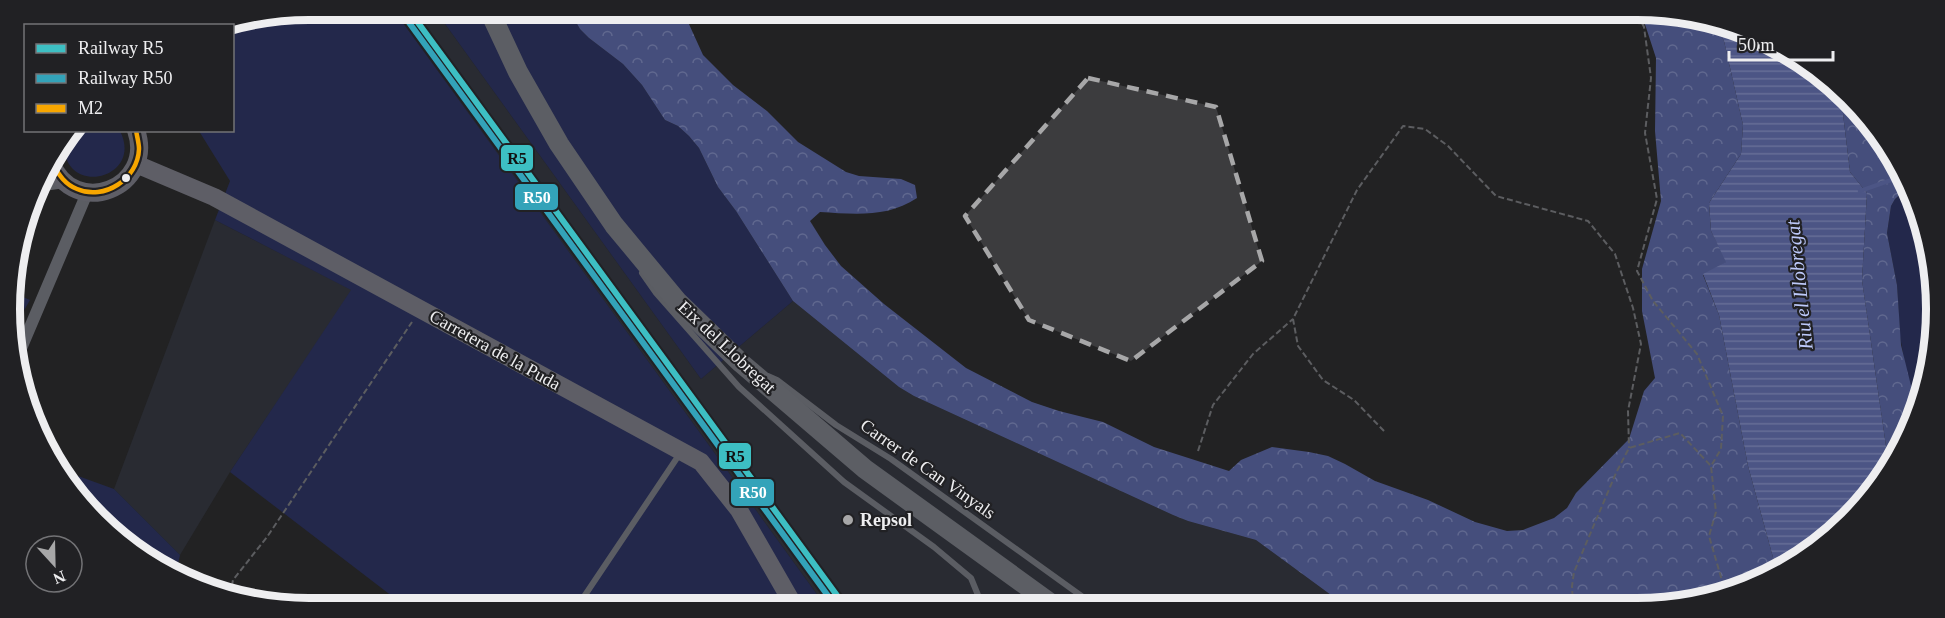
<svg xmlns="http://www.w3.org/2000/svg" width="1945" height="618" font-family="'Times New Roman',serif">
<defs>
<pattern id="forest-crowns" width="20" height="18" patternUnits="userSpaceOnUse" patternTransform="scale(1.5)"><rect width="20" height="18" fill="#454e7c"/><path d="M2 6a3 3 0 1 1 6 0M12 15a3 3 0 1 1 6 0" fill="none" stroke="#60688f"/></pattern>
<pattern id="water-rules" width="6" height="5" patternUnits="userSpaceOnUse" patternTransform="scale(1.5)"><rect width="6" height="5" fill="#4c5585"/><path d="M0 2.5h6" fill="none" stroke="#666e97"/></pattern>
</defs>
<rect width="100%" height="100%" fill="#222223"/>
<path fill="#292b32" d="M393,9L435,10L701,379L793,301L899,387L914,396L1173,515L1188,521L1256,540L1346,606L824,604Z
M215,220L352,290L230,472L180,555L114,489Z"/>
<path fill="#23284b" d="M309,9H393L824,604L401,603L230,472L351,290L215,220L230,181L199,131L232,130V26L226,25Z
M435,10H569L580,29L589,38L623,64L642,85L665,120L678,126L689,136L699,148L718,187L736,211L793,301L701,379Z
M75,131H120C144,178 66,198 64,146Z
M1905,190L1930,251V368L1917,402H1915L1906,370L1900,336L1897,285L1887,233L1891,206L1895,199Z
M13,293L30,300L15,326Z
M56,468L114,489L180,555L176,573L143,559L60,476Z"/>
<path fill="url(#forest-crowns)" d="M569,10L683,11L703,55L733,85L767,111L798,142L846,172L859,176L901,179L915,185L917,198C887,218 854,214 820,212L810,221L825,245L841,266L884,304L966,368L1032,402L1059,411L1103,422L1154,447L1229,471L1241,460L1272,447L1309,452L1328,456L1345,464L1375,481L1428,500L1475,522L1507,531L1523,530L1554,518L1567,508L1576,493L1629,439L1644,391L1655,378L1642,311V269L1661,201L1655,131L1656,58L1642,15H1695L1715,23L1724,41L1743,125L1741,154L1709,203L1711,231L1727,262L1703,275L1719,315L1748,466L1777,572L1769,578L1675,606H1346L1256,540L1188,521L1173,515L914,396L899,387L793,301L736,211L718,187L699,148L689,136L678,126L665,120L642,85L623,64L589,38L580,29Z
M1841,97L1878,135L1880,149L1885,158L1894,164L1905,190L1895,199L1891,206L1887,233L1897,285L1901,345L1915,402H1917L1896,459L1889,467L1862,280L1867,193L1850,172Z"/>
<path fill="url(#water-rules)" d="M1715,23L1803,60L1841,97L1850,172L1867,193L1862,280L1889,467L1848,521L1777,572L1748,466L1719,315L1703,274L1726,262L1711,231L1709,203L1741,154L1743,125L1724,41Z"/>
<g fill="none" stroke-linecap="round" stroke-linejoin="round">
<path stroke="#4c5585" stroke-width="4.5" d="M1860,191L1900,177"/>
<path stroke="#5c5d60" stroke-width="2" stroke-dasharray="6 3" stroke-linecap="butt" d="M1638,15L1644,27L1651,78L1645,133L1657,199L1637,271L1653,301L1697,354L1723,416L1721,449L1711,466L1716,512L1709,536L1723,584L1728,590
M1384,431L1354,400L1323,380L1298,346L1293,319L1357,190L1403,126L1425,129L1448,146L1496,196L1588,221L1615,254L1633,308L1641,344L1628,411L1629,448
M1198,451L1213,405L1253,354L1293,319
M230,595L233,580L267,537L412,322
M1573,606L1572,586L1574,572L1616,473L1629,448L1680,433L1711,466"/>
<path stroke="#5b5d63" stroke-width="6" d="M642,273L656,293L739,387L844,482L934,547L971,578L980,600L987,605
M768,376L777,380L836,425L891,459L1094,605
M579,604L681,452
M1262,605L1271,598H1298L1308,606"/>
<path stroke="#5b5d63" stroke-width="12" d="M37,186L64,182
M17,358L87,193"/>
<path stroke="#5e5e66" stroke-width="18" d="M51,162C74,220 156,188 136,130
M136,164L214,197L701,462L739,510L793,604"/>
<path stroke="#5c5e64" stroke-width="20" d="M489,10L518,72L559,144L614,225L677,301L741,363L865,469L1053,605"/>
<g stroke="#212124" stroke-width="9">
<path id="bus-1" d="M51,162C58,173 64,184 77,189C104,201 138,179 139,149C139,143 137,137 136,130"/>
</g>
<use href="#bus-1" stroke="#f7a600" stroke-width="4.5"/>
<g stroke="#212124" stroke-width="10">
<path id="rail-1" d="M408,9L844,605"/>
</g>
<g stroke="#212124" stroke-width="10">
<path id="rail-2" d="M402,13L834,604"/>
</g>
<use href="#rail-1" stroke="#3dbfc3" stroke-width="6"/>
<use href="#rail-2" stroke="#33a3b9" stroke-width="6"/>
</g>
<path fill="#a7a7a8" fill-opacity="0.2" stroke="#a7a7a8" stroke-width="4.5" stroke-dasharray="12 8" stroke-linejoin="round" d="M1088,78L1216,107L1262,261L1131,361L1029,320L965,216Z"/>
<circle fill="#eeeef0" stroke="#212124" stroke-width="2" cx="126" cy="178" r="5"/>
<circle fill="#a7a7a8" stroke="#212124" stroke-width="2" cx="848" cy="520" r="6"/>
<g text-anchor="middle" stroke-width="4.5" stroke-linejoin="round" paint-order="stroke">
<g font-size="18" fill="#eeeef0" stroke="#212124">
<text transform="translate(727 347) rotate(43)" y="6">Eix del Llobregat</text>
<text transform="translate(495 350) rotate(29)" y="6">Carretera de la Puda</text>
<text transform="translate(928 469) rotate(35)" y="6">Carrer de Can Vinyals</text>
</g>
<g font-size="18" font-weight="bold" fill="#eeeef0" stroke="#212124" text-anchor="start">
<text x="860" y="526">Repsol</text>
</g>
<g font-size="20" font-style="italic" fill="#bdc9fa" stroke="#212124">
<text transform="translate(1799 285) rotate(-96)" y="7">Riu el Llobregat</text>
</g>
</g>
<path d="M0 0H1945V618H0ZM309 20H1637A289 289 0 0 1 1926 309V309A289 289 0 0 1 1637 598H309A289 289 0 0 1 20 309V309A289 289 0 0 1 309 20Z" fill="#212124" fill-rule="evenodd"/>
<path fill="none" stroke="#eeeef0" stroke-width="8" d="M309 20H1637A289 289 0 0 1 1926 309V309A289 289 0 0 1 1637 598H309A289 289 0 0 1 20 309V309A289 289 0 0 1 309 20Z"/>
<g stroke="#212124" stroke-width="2">
<rect x="500" y="144" width="34" height="28" rx="6" fill="#3dbfc3"/>
<rect x="514" y="183" width="45" height="28" rx="6" fill="#33a3b9"/>
<rect x="718" y="442" width="34" height="28" rx="6" fill="#3dbfc3"/>
<rect x="730" y="478" width="45" height="29" rx="6" fill="#33a3b9"/>
</g>
<g font-size="16" text-anchor="middle" font-weight="bold" fill="#fff">
<text x="537" y="203">R50</text>
<text x="753" y="498">R50</text>
</g>
<g font-size="16" text-anchor="middle" font-weight="bold" fill="#111">
<text x="517" y="164">R5</text>
<text x="735" y="462">R5</text>
</g>
<rect x="24" y="24" width="210" height="108" fill="#212124" stroke="#737376" stroke-width="1.5"/>
<rect x="36" y="44" width="30" height="9" fill="#3dbfc3" stroke="#737376" stroke-width="1.5"/>
<text x="78" y="54" font-size="18" fill="#eeeef0">Railway R5</text>
<rect x="36" y="74" width="30" height="9" fill="#33a3b9" stroke="#737376" stroke-width="1.5"/>
<text x="78" y="84" font-size="18" fill="#eeeef0">Railway R50</text>
<rect x="36" y="104" width="30" height="9" fill="#f7a600" stroke="#737376" stroke-width="1.5"/>
<text x="78" y="114" font-size="18" fill="#eeeef0">M2</text>
<g transform="translate(54 564) rotate(158)"><circle r="28" fill="#212124" stroke="#737376" stroke-width="1.5"/>
<path d="M0-4.5L10 22L0 15L-10 22Z" fill="#a7a7a8"/>
<text y="-9" font-size="16" font-weight="bold" text-anchor="middle" fill="#eeeef0">N</text>
</g>
<path d="M1729 51v9h104v-9" fill="none" stroke="#eeeef0" stroke-width="3"/>
<text x="1738" y="51" font-size="18" fill="#eeeef0" stroke="#212124" stroke-width="4.5" paint-order="stroke">50 m</text>
</svg>
